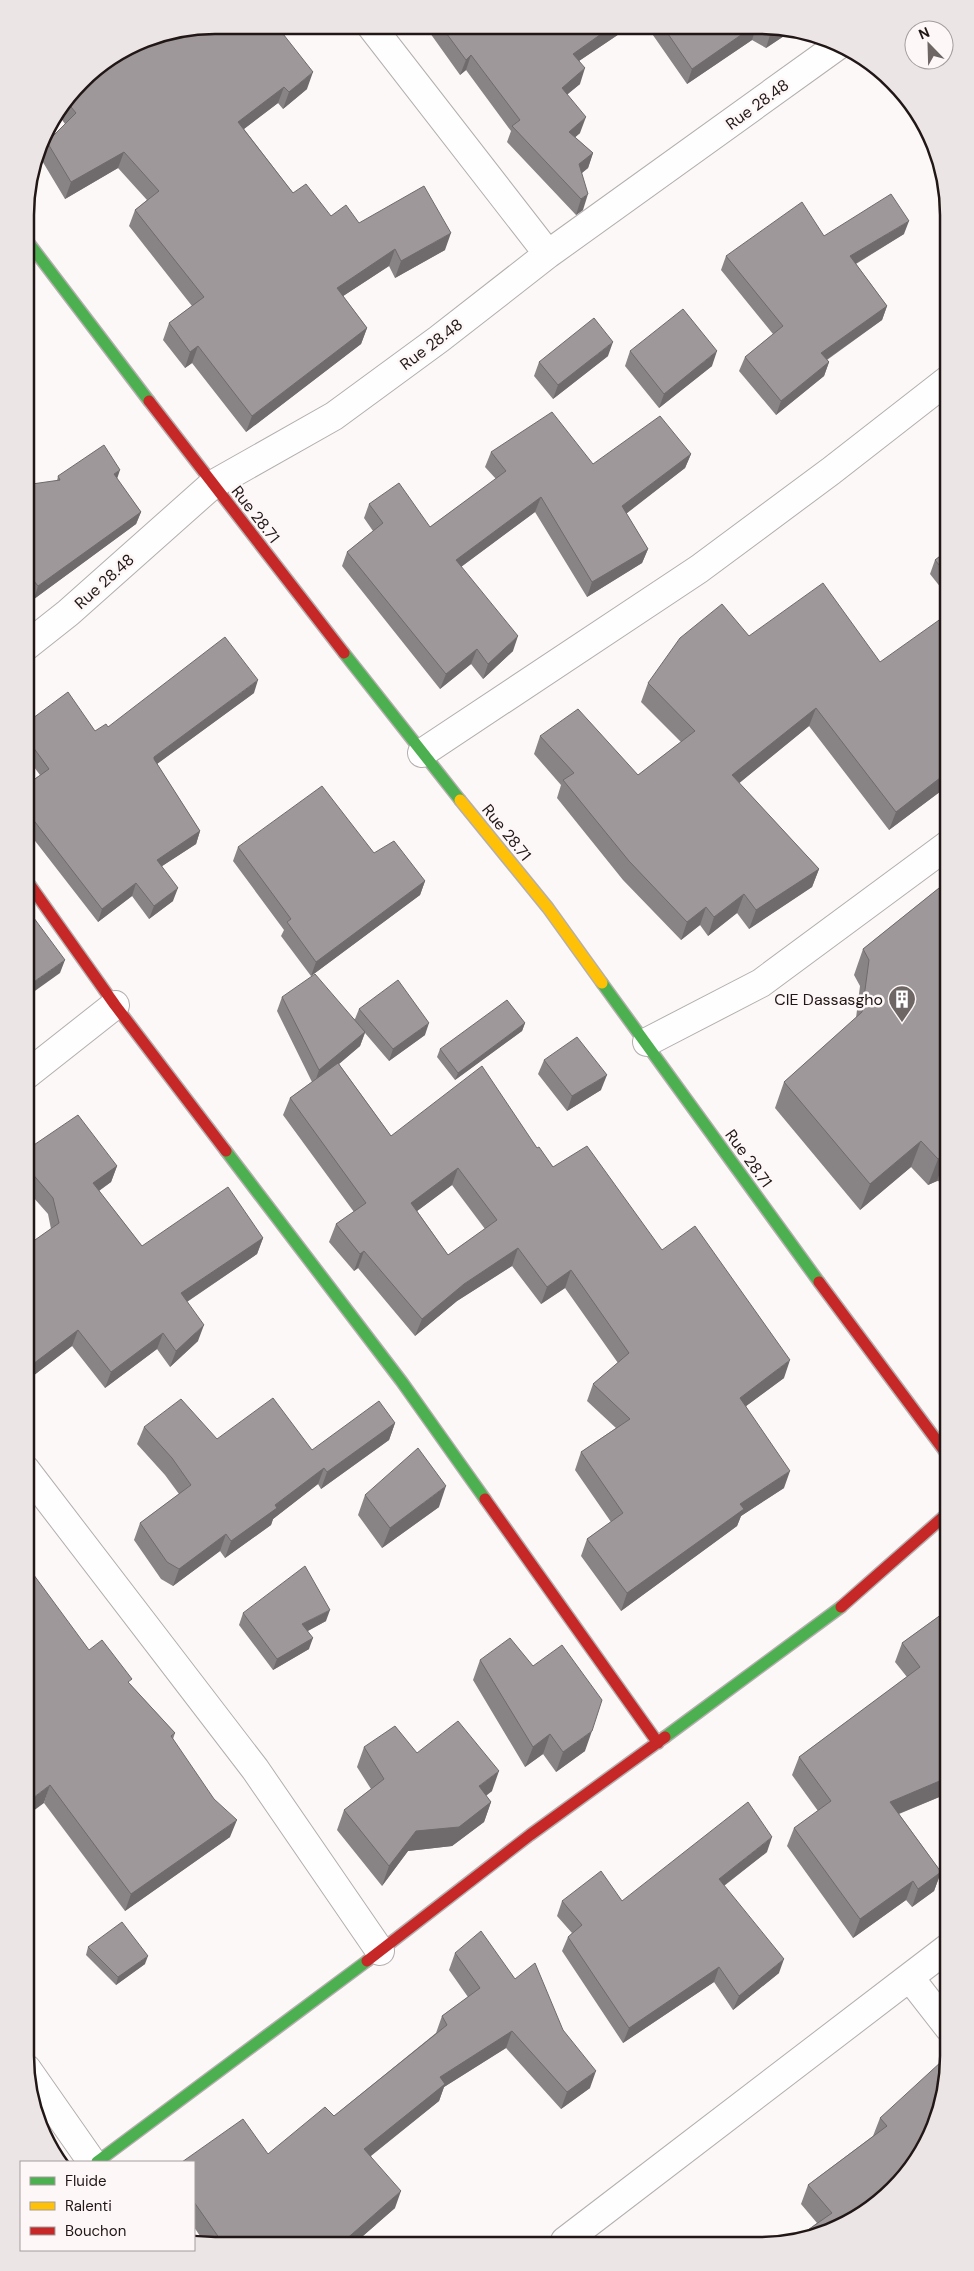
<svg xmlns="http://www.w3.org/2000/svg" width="974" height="2271" font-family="'DM Sans',sans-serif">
<rect width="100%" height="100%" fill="#fcf8f8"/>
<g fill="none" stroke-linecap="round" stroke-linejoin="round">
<g stroke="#b4aeae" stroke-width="30">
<path id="street" d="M371,26L548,254
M25,647L68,613L212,485L334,416L439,339L548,254L840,44
M422,753L699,569L831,471L949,379
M647,1042L761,983L949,844
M25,1076L115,1005
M25,1469L255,1769L380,1951
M910,1978L949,2028
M27,2069L92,2162
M565,2241L949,1947"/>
</g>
<g stroke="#b4aeae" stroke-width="14">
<path id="fast" d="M25,238L149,401
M344,653L460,800
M602,983L819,1282
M226,1151L402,1382L485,1499
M665,1737L841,1607
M97,2162L367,1961"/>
</g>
<g stroke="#b4aeae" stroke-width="14">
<path id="slow" d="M460,800L548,908L602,983"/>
</g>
<g stroke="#b4aeae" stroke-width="14">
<path id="jam" d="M149,401L344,653
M25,878L115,1005L226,1151
M819,1282L949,1457
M485,1499L658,1743
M841,1607L949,1512
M367,1961L530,1835L665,1737"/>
</g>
<use href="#street" stroke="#fffefe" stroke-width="28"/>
<use href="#fast" stroke="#4caf50" stroke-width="11"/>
<use href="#slow" stroke="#ffc107" stroke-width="11"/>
<use href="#jam" stroke="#c62828" stroke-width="11"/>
</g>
<path fill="#888384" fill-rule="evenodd" d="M425,26L628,28L579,61L580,84L567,94L580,133L575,137L593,153L588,168L582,173L583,210L576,215L507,142L511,131L466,70L460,75Z
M648,28L793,29V30L766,48L752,40L687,84Z
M90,72L307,89L283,109L278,103L244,129L293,193L331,216L359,223L445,250L395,278L389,266L343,296L367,328L361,344L246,432L192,363L185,368L163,340L169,323L192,306L129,226L135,210L147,200L118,168L65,199L41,159L47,142L65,124L58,114Z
M904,234L856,264L887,306L882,320L827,360L829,362L824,376L776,415L739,371L745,357L773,334L721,270L726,256L824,236Z
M630,351L712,366L659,408L625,366Z
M608,356L553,399L534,376L539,362Z
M491,452L593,464L691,454L685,468L626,513L648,549L642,563L587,597L535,512L461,567L513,651L483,679L471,664L440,689L342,566L347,552L373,531L364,518L369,504L430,527L496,479L485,467Z
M949,462V491L940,480L945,465Z
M58,476L117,479L141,512L136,524L34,599L25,588V485L57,481Z
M949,549V598L930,574L935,560Z
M749,636L949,785L889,830L809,726L739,783L819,869L812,887L749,929L737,913L708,936L700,925L681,940L623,880L557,798L561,785L534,754L540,736L638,775L681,742L641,702L648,683Z
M254,693L157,764L200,831L196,844L162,866L173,901L149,919L132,896L98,922L25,828V786L40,775L25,755V724L95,731L108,727Z
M238,847L374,853L425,881L420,895L311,976L281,936L284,930L233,861Z
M949,880V1183L937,1181L928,1185L911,1167L860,1210L775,1108L784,1082L856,1018L860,986L854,975L863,949Z
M282,997L355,1019L359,1009L425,1035L389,1061L365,1033L360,1046L339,1064L391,1136L537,1148L553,1167L662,1250L784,1378L746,1406L784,1488L741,1516L737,1526L621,1611L581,1556L587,1539L611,1522L575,1470L581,1452L616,1428L587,1401L593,1384L618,1363L565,1288L541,1304L512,1266L457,1301L415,1336L358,1268L354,1271L329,1242L336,1224L354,1212L283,1115L290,1098L312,1082L277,1011ZM452,1185L485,1229L448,1255L417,1211Z
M525,1023L522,1031L455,1080L437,1057L440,1049Z
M544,1060L601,1090L567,1111L538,1074Z
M25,1151L117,1166L111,1182L99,1191L142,1246L263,1238L257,1254L187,1302L198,1341L170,1367L157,1349L105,1388L72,1346L25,1382V1247L51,1229L48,1214L25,1188Z
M395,1423L389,1440L321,1489L318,1484L273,1519L271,1525L225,1558L220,1551L173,1586L161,1579L134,1540L140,1523L179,1494L165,1475L137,1444L144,1427L217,1439L312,1450Z
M365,1495L439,1507L382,1548L358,1515Z
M949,1609V1793L899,1814L941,1872L934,1891L912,1907L906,1900L853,1938L787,1846L794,1828L818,1811L792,1775L799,1757L907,1677L895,1662L902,1643Z
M243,1613L326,1621L308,1631L309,1649L273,1670L239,1625Z
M89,1650L130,1684L175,1733L173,1739L230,1837L125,1911L44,1803Z
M480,1660L585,1751L556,1772L543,1754L525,1767L473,1680Z
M364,1747L417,1753L492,1791L486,1796L491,1802L484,1822L452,1846L408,1851L382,1886L337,1830L344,1810L371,1789L357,1767Z
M767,1852L724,1886L779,1973L733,2010L714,1982L623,2043L562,1951L568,1937L572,1933L557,1916L562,1901H622Z
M88,1947L145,1964L116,1985L86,1955Z
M455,1953L515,1979L563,2030L590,2088L561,2109L506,2048L444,2087L439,2101L371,2156L395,2208L356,2242H204L194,2227V2162L268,2154L334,2116L436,2033L442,2016L468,1997L449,1970Z
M949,2068L864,2214L808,2240H802L805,2232L817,2223L801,2204L808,2185L873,2136L880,2118Z"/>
<path fill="#6f6a6c" d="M611,27L628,28L567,69L573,54Z
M751,28H756L752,40L687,84L692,69Z
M777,28L793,29V30L766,48L771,32Z
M471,55L466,70L460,75L466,60Z
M585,68L580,84L556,104L562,88Z
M313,72L307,89L283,109L289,92Z
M284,87L278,103L232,138L238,122Z
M586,117L580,133L563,148L569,132Z
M124,152L118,168L65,199L71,182Z
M593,153L588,168L574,179L579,164Z
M588,194L583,210L576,215L581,199Z
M909,221L904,234L845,270L850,256Z
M451,233L445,250L395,278L401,261Z
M395,249L389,266L331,304L337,288Z
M887,306L882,320L816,367L821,353Z
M367,328L361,344L246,432L252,416Z
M613,342L608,356L553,399L558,385Z
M198,346L192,363L185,368L190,352Z
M717,351L712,366L659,408L664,394Z
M829,362L824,376L776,415L781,401Z
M691,454L685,468L617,521L622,506Z
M120,470L116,482L114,474Z
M541,497L535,512L450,575L456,560Z
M141,512L136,524L34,599L38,586Z
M648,549L642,563L587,597L592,582Z
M518,636L513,651L483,679L488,664Z
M477,649L471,664L440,689L446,674Z
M258,680L254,693L150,769L154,757Z
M816,708L809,726L726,794L732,775Z
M949,771V785L889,830L896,812Z
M200,831L196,844L153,872L157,860Z
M819,869L812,887L749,929L756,910Z
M425,881L420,895L311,976L316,962Z
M136,883L132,896L98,922L102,909Z
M178,888L173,901L149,919L154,906Z
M744,894L737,913L708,936L714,917Z
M706,907L700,925L681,940L687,922Z
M65,960L60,973L25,998V988Z
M429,1023L425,1035L389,1061L393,1049Z
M525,1023L522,1031L455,1080L458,1073Z
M365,1032L360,1046L314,1085L319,1070Z
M607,1075L601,1090L567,1111L572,1096Z
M921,1141L911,1167L860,1210L870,1184Z
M946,1155L937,1181L928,1185L938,1159Z
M117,1166L111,1182L87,1199L93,1183Z
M458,1168L452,1185L405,1220L411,1203Z
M263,1238L257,1254L176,1309L181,1293Z
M518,1248L512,1266L457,1301L415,1336L422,1319L464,1284Z
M364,1251L358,1268L354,1271L360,1254Z
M571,1270L565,1288L541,1304L547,1287Z
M204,1325L198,1341L170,1367L176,1351Z
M78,1330L72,1346L25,1382V1379L29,1367Z
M163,1333L157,1349L105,1388L111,1372Z
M790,1360L784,1378L734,1415L740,1398Z
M395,1423L389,1440L321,1489L327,1472Z
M324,1468L318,1484L273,1519L271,1525L225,1558L231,1541L275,1505Z
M790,1471L784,1488L741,1516L737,1526L621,1611L627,1593L740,1504Z
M446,1486L439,1507L382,1548L390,1528Z
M226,1534L220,1551L173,1586L179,1569Z
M330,1610L326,1621L298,1636L302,1624Z
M313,1638L309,1649L273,1670L277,1659Z
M592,1731L585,1751L556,1772L563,1752Z
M550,1734L543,1754L525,1767L533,1747Z
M499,1771L492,1791L471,1806L479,1786Z
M949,1777V1793L883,1820L890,1802Z
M50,1785L44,1803L25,1817V1804Z
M491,1802L484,1822L452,1846L408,1851L382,1886L389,1866L416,1831Z
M237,1820L230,1837L125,1911L131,1894Z
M772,1837L767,1852L713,1894L719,1879Z
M941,1872L934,1891L912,1907L918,1889Z
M913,1881L906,1900L853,1938L860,1919Z
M148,1956L145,1964L116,1985L118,1977Z
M784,1959L779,1973L733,2010L739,1996Z
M719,1967L714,1982L623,2043L629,2028Z
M512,2031L506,2048L444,2087L439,2101L358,2166L364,2149L440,2077Z
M596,2071L590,2088L561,2109L567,2092Z
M401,2191L395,2208L356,2242H343Z"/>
<path fill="#9e989a" stroke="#6f6a6c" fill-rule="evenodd" d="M215,25H276L313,72L289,92L284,87L238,122L293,193L306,184L331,216L346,205L359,223L424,186L451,233L401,261L395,249L337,288L367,328L252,416L198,346L190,352L169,323L204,297L135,210L159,191L124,152L71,182L47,142L76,113L67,102L90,72L143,39Z
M441,26L611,27L573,54L585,68L562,88L586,117L569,132L593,153L579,164L588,194L581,199L512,126L520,120L471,55L466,60Z
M664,28H751L692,69Z
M764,28H777L771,32Z
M891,194L909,221L850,256L887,306L821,353L829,362L781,401L745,357L783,326L726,256L802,202L824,236Z
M683,309L717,351L664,394L630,351Z
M594,318L613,342L558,385L539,362Z
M552,412L593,464L660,416L691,454L622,506L648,549L592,582L541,497L456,560L518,636L488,664L477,649L446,674L347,552L383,523L369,504L399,483L430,527L506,471L491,452Z
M104,445L120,470L114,474L141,512L38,586L25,570V485L60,480L58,476Z
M949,462V470L945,465Z
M949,549V577L935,560Z
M823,583L880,662L949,613V771L896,812L816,708L732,775L819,869L756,910L744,894L714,917L706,907L687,922L629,861L563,780L574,773L540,736L578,709L638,775L695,731L648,683L680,638L722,604L749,636Z
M225,637L258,680L154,757V759L200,831L157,860L178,888L154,906L136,883L102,909L25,809V786L49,769L25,736V724L68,692L95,731L106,724L108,727Z
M322,786L374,853L394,841L425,881L316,962L287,922L291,919L238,847Z
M949,880V1156L946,1155L938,1159L921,1141L870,1184L784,1082L862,1012L869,960L863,949Z
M25,906L65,960L25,988Z
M315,974L365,1032L319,1070L282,997Z
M398,980L429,1023L393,1049L359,1009Z
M507,1000L525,1023L458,1073L440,1049Z
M577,1037L607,1075L572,1096L544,1060Z
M338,1063L391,1136L482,1066L537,1148L539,1147L553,1167L587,1146L662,1250L695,1226L790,1360L740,1398L790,1471L740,1504L744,1509L627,1593L587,1539L623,1513L581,1452L630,1419L593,1384L629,1353L571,1270L547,1287L518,1248L464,1284L422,1319L364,1251L360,1254L336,1224L366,1203L290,1098ZM458,1168L497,1220L448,1255L411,1203Z
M78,1115L117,1166L93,1183L142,1246L228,1187L263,1238L181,1293L204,1325L176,1351L163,1333L111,1372L78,1330L29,1367L25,1362V1247L59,1223L53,1198L25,1165V1151Z
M273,1398L312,1450L379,1401L395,1423L327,1472L324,1468L275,1505L277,1508L231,1541L226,1534L179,1569L167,1562L140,1523L191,1485L172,1458L144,1427L181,1399L217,1439Z
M418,1448L446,1486L390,1528L365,1495Z
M25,1563L89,1650L102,1640L132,1679L128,1682L175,1733L171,1736L214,1799L237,1820L131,1894L50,1785L25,1804Z
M305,1566L330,1610L302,1624L313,1638L277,1659L243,1613Z
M949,1609V1777L890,1802L941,1872L918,1889L913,1881L860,1919L794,1828L831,1801L799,1757L920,1667L902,1643Z
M510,1638L533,1666L562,1645L602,1700L592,1731L563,1752L550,1734L533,1747L480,1660Z
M458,1721L499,1771L479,1786L491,1802L459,1827L416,1831L389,1866L344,1810L384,1779L364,1747L395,1726L417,1753Z
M748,1802L772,1837L719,1879L784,1959L739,1996L719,1967L629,2028L568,1937L582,1925L562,1901L601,1871L622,1901Z
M122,1922L148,1956L118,1977L88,1947Z
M481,1931L515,1979L535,1963L563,2030L596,2071L567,2092L512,2031L440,2077L445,2084L364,2149L401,2191L343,2242H241V2241L239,2242H222L194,2202V2162H182L243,2119L268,2154L325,2107L334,2116L447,2025L442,2016L480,1988L455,1953Z
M942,2061L949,2068L939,2117L910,2172L864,2214L810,2238L805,2232L832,2213L808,2185L887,2126L880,2118Z"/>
<defs>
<g id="building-pin" transform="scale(1.4375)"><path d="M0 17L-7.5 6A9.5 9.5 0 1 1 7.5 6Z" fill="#6e6665" stroke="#fdf7f7"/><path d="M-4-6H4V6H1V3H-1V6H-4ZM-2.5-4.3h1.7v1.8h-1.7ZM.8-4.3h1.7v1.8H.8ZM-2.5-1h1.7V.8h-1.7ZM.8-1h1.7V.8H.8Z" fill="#fff"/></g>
</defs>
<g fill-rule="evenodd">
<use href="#building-pin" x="902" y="999"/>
</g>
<g text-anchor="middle" stroke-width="5" stroke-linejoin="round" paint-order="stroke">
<g font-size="16" fill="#211716" stroke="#fdf7f7">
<text transform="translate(757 104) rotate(-36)" y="6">Rue 28.48</text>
<text transform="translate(431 344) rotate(-37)" y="6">Rue 28.48</text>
<text transform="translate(256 514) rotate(52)" y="6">Rue 28.71</text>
<text transform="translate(104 581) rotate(-42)" y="6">Rue 28.48</text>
<text transform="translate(507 832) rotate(51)" y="6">Rue 28.71</text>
<text transform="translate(749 1158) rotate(54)" y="6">Rue 28.71</text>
</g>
<g font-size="16" fill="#211716" stroke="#fdf7f7" text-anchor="end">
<text x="883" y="1005">CIE Dassasgho</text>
</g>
</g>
<path d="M0 0H974V2271H0ZM215 34H759A181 181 0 0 1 940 215V2056A181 181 0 0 1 759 2237H215A181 181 0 0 1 34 2056V215A181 181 0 0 1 215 34Z" fill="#ebe5e5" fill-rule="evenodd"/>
<path fill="none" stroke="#211716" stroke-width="2.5" d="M215 34H759A181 181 0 0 1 940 215V2056A181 181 0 0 1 759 2237H215A181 181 0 0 1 34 2056V215A181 181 0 0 1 215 34Z"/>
<rect x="20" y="2161" width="175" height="90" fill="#fdf7f7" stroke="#a59d9d"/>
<rect x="30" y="2177" width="25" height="8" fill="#4caf50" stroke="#a59d9d"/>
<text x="65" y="2186" font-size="15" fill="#211716">Fluide</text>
<rect x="30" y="2202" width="25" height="8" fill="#ffc107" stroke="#a59d9d"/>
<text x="65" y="2211" font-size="15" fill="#211716">Ralenti</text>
<rect x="30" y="2227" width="25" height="8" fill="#c62828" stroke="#a59d9d"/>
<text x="65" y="2236" font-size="15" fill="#211716">Bouchon</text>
<g transform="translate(929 45) rotate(337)"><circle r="24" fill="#fdf7f7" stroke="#a59d9d"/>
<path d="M0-4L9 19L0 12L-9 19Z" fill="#6e6665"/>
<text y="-8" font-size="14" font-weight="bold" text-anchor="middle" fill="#211716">N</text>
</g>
</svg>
